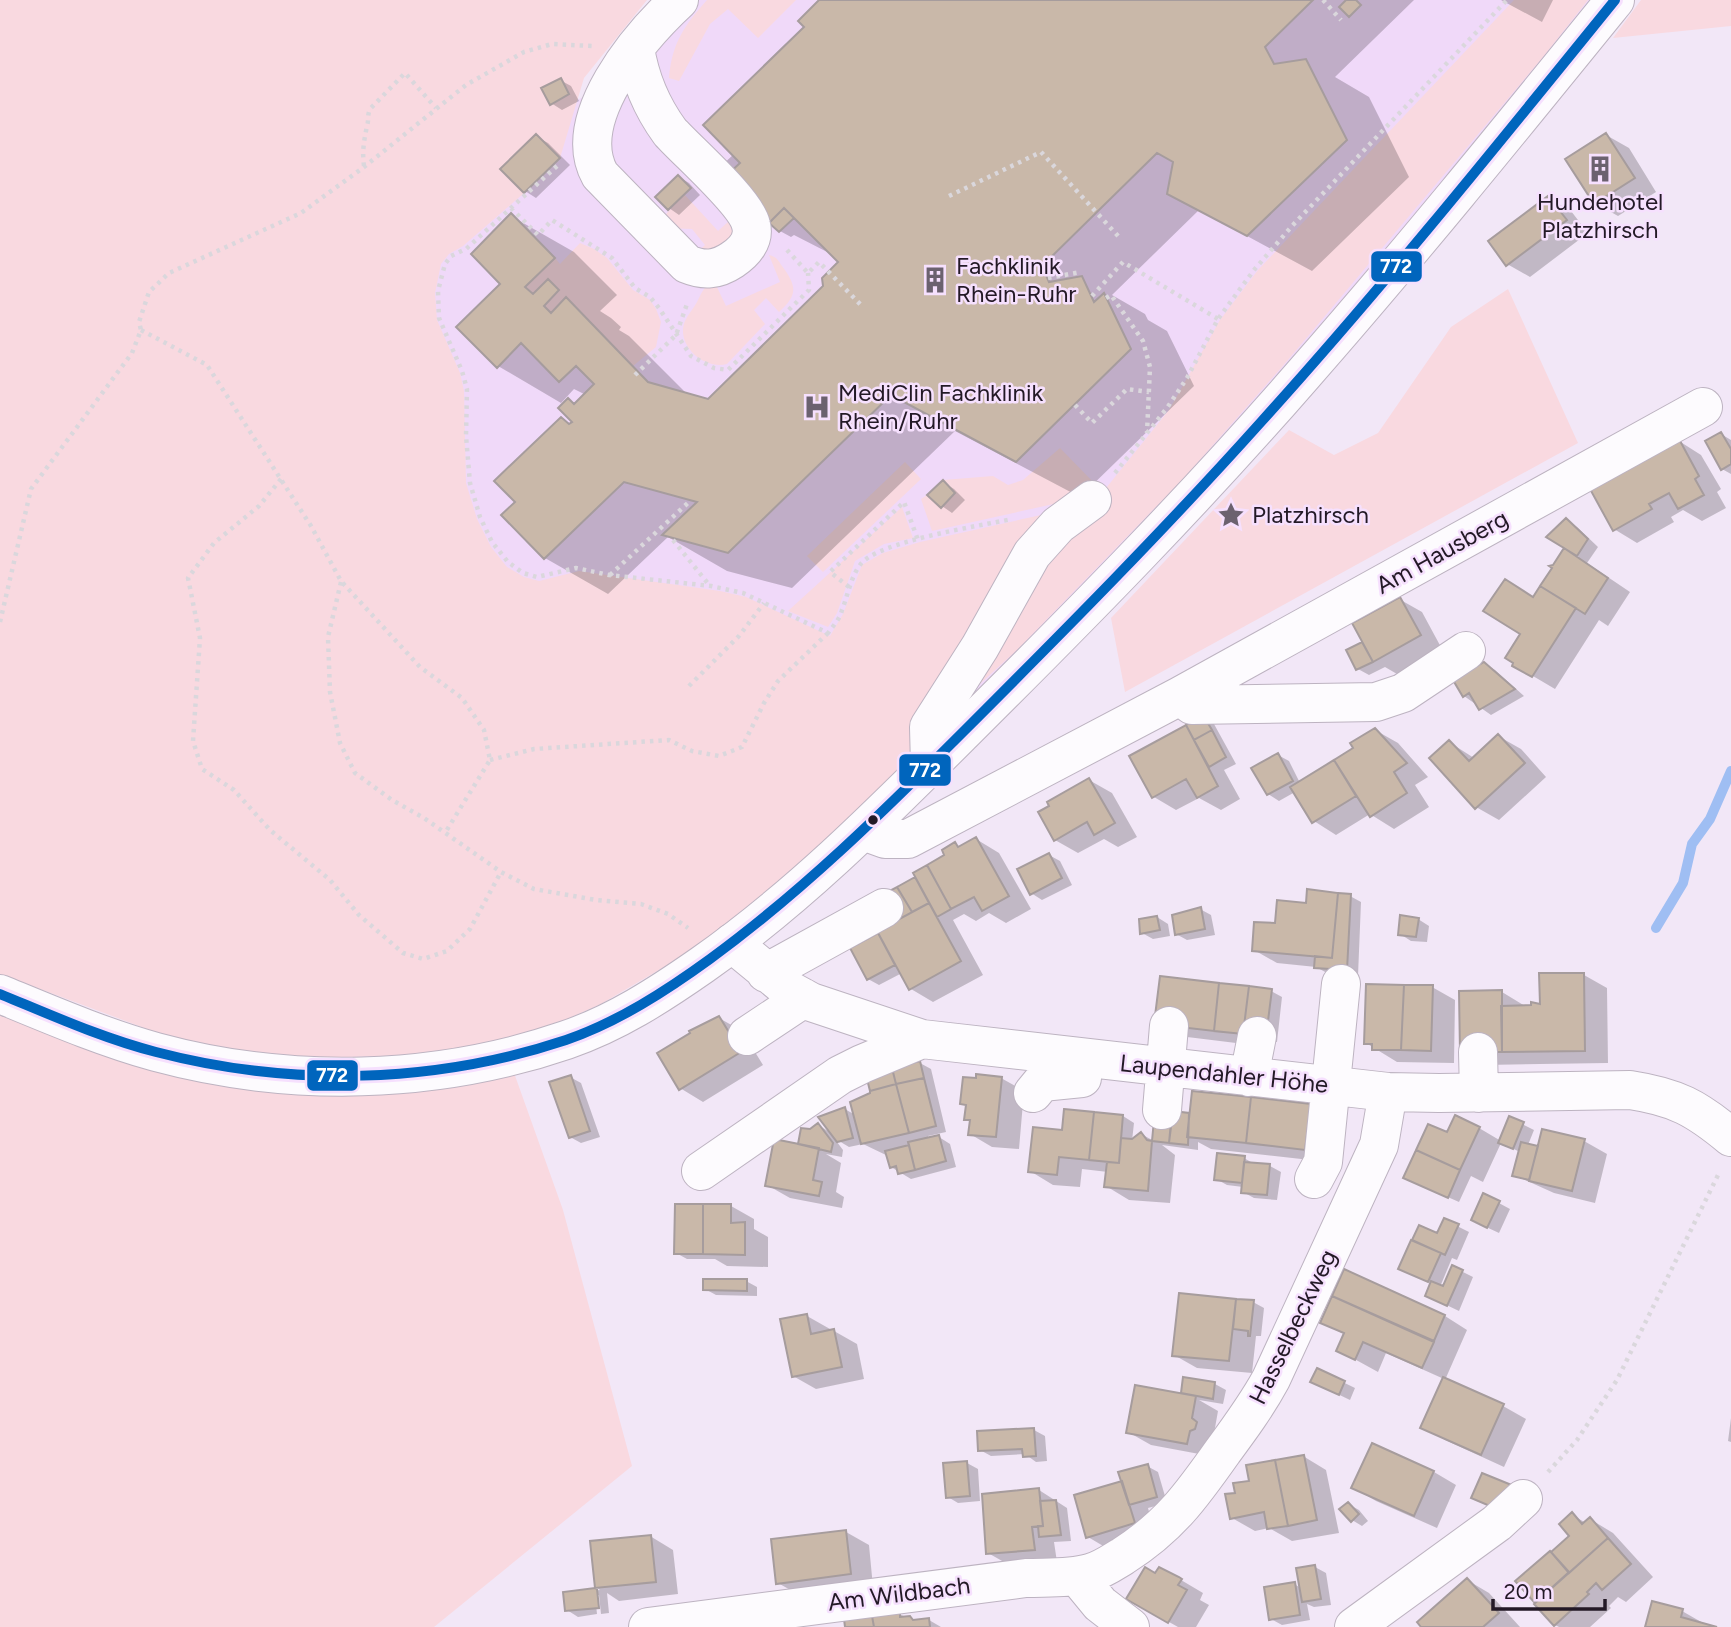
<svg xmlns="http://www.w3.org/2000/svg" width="1731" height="1627" font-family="Figtree,sans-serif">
<rect width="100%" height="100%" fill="#f2e7f7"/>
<path fill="#f0d9f9" d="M683,0H1595L1416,217L1185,482L931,739L627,842L461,490L387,175L545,115L613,83Z"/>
<path fill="#f9d9e0" d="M0,0H647L584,78L560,158L536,135L500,169L524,193L463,246L449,254L441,264L435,293L437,320L460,373L464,391L466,483L477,519L491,547L507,567L524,577L539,581L579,571L720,591L746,597L830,636L843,614L862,565L883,553L920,542L1059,511L926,744L877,793L786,876L721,929L681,957L601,1004L558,1023L510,1039L413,1055L319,1058L232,1052L171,1038L0,974Z
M707,0H796L758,38L728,9L710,24L679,81L669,78C672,43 684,26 707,0Z
M1514,0H1588L1543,57L1282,367L1183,479L1017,650L933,727L985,648L1094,503L1169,410L1220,320L1258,270Z
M1641,0H1731V26L1613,38Z
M684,194L718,231L729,221L733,234L718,254L692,257L705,245L692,229L665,228L659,222Z
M580,243L594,249L607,258L633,290L650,300L656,309L661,322L656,347L633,366L566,298L551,313L544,306L559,290L548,280L533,294L525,287L555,258L560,264Z
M769,255C777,257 778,260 782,266C797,286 798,295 779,312L766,298L754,310L765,324L727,364C704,370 675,345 685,321C688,314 694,308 697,302C702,292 704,286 714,281L726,306L780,282Z
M1508,289L1578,443L1125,692L1111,618L1289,430L1334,455L1378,433L1451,327Z
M1060,448L1098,487L1085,497L932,531L921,499L927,495L941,507L955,493L943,480L993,476L1008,485L1023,480Z
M905,462L921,479L823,572L807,556Z
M902,507L913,538L884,544L855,561L837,613L828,627L788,611Z
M0,1009L156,1065L513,1070L563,1210L632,1466L434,1627H0Z"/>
<path fill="#0003" d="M822,0H1414L1335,77L1369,97L1409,177L1312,271L1199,210L1112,295L1145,314L1148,320L1167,331L1194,386L1080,497L955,431L792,588L727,571L668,537L608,594L545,558L517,502L561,419L571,424L574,422L569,400L576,405L586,395L574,389L561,403L498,366L502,284L511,216L574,252L617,295L600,311L611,318L621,327L619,330L629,336L686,393L709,401L825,287L840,262L835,256L794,235L791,237L780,231L719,168L734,154Z
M1501,0H1553L1542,22Z
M560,80L571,86L579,101L562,110L551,103Z
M1606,135L1629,148L1656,192L1618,216L1595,203L1567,160Z
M537,137L548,143L570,165L536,198L525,191Z
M679,177L689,183L700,195L679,215L669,208Z
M1548,198L1571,211L1588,233L1530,277L1507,264Z
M1721,434L1731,440V474L1722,469Z
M1679,441L1701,455L1721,489L1717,492L1726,508L1702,521L1683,510L1671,517L1674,522L1637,543L1614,529Z
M943,482L954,489L965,500L952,513L942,506Z
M1566,520L1577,527L1598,547L1587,563L1630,592L1608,626L1599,620L1555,689L1514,665L1534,598L1567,548Z
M1399,599L1422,612L1442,649L1397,674L1385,667L1369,675L1358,669L1362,644L1367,647Z
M1484,664L1495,670L1524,696L1491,715L1464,696Z
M1203,717L1214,724L1236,764L1224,770L1240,799L1221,810L1199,798L1176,810L1154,797L1131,757Z
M1375,730L1398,743L1428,777L1415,785L1429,807L1394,829L1370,814L1336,835L1314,821L1295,792L1279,801L1268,794L1278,755L1289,761L1300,783L1355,749Z
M1498,736L1521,749L1546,777L1499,820L1476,807L1449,742L1474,758Z
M1089,780L1112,793L1137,837L1118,847L1104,839L1078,853L1055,840Z
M976,839L999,853L1031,909L1006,923L989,913L976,921L964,914L953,920L983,975L933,1002L911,989L902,973L879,985L868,979L852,948L880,933L882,897L917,877L947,856L955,844L961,848Z
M1049,855L1060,861L1072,885L1042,900L1031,893Z
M1350,896L1361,902L1358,976L1327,973L1316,967L1277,963L1254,950L1277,925L1307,905Z
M1200,909L1211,915L1215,935L1187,940L1176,934Z
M1157,917L1168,924L1170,936L1153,939L1142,933Z
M1418,919L1429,926L1427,942L1411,941L1400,934Z
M1584,975L1607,988L1608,1063L1484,1065L1502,992L1525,1006L1541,1005Z
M1432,987L1455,1000L1454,1063L1397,1062L1366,1043Z
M1271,991L1282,997L1277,1042L1237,1037L1236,1043L1179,1036L1156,1023Z
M719,1018L742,1031L763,1065L703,1102L680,1088L692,1033Z
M920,1063L931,1069L946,1132L928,1136L929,1140L939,1137L950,1144L956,1167L911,1179L891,1167L888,1156L863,1144L849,1147L834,1138L843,1150L842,1157L826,1154L841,1163L836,1192L844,1197L842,1208L790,1198L767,1185L810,1131L818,1125L833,1134L845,1109L855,1115L872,1095Z
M570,1077L581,1083L600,1137L581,1143L570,1137Z
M1001,1078L1024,1091L1019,1149L992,1147L970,1134L971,1122L966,1119L967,1106L962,1103Z
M1193,1093L1328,1162L1211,1149L1198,1142V1150L1162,1145L1175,1155L1170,1203L1129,1200L1106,1186L1108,1172L1082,1169L1080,1187L1053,1185L1030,1171L1064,1132L1066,1111L1123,1116L1134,1123L1132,1141L1141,1134L1154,1141L1157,1111L1191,1116Z
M1510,1118L1534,1130L1528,1145L1539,1148L1584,1141L1607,1154L1595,1203L1554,1193L1514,1175L1520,1152L1501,1143L1483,1182L1471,1176L1459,1202L1416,1183L1448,1134L1479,1128L1501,1141Z
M1244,1158L1256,1165L1270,1166L1281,1172L1277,1200L1254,1198L1243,1192V1187L1227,1185L1216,1179Z
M1484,1195L1510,1209L1499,1233L1484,1226Z
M731,1206L754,1219V1229L768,1237V1267L727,1266L715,1259H687L676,1253Z
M1445,1220L1469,1232L1457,1260L1452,1258L1440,1287L1444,1289L1453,1267L1473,1277L1459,1311L1438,1301L1432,1284L1401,1269L1420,1227L1438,1235Z
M1345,1271L1445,1316L1467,1330L1445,1380L1503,1406L1526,1419L1504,1467L1445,1440L1423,1427L1444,1379L1386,1353L1378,1372L1338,1350L1345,1335L1323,1322Z
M746,1281L757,1287V1296L716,1295L705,1289Z
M1180,1295L1253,1302L1264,1308L1261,1336H1256L1252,1373L1197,1368L1174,1355Z
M807,1316L830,1329V1332L834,1331L857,1344L864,1379L816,1389L793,1376Z
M1318,1370L1355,1388L1350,1400L1323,1387Z
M1185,1379L1215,1384L1226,1390L1223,1404L1199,1400L1218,1411L1210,1456L1151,1445L1128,1432L1189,1396L1183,1392Z
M1731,1418V1442L1728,1441Z
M1034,1430L1045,1436L1047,1461L1036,1462L1025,1454L991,1456L980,1450Z
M1373,1445L1434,1472L1456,1485L1437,1528L1376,1501L1354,1488Z
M1303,1456L1326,1470L1339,1533L1292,1541L1269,1528L1255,1531L1232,1518L1237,1494L1251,1482Z
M967,1463L978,1469L980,1501L958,1503L948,1497Z
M1147,1466L1158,1472L1167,1503L1148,1508L1156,1536L1110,1550L1088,1537L1124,1483Z
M1039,1490L1067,1508L1071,1541L1054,1542L1057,1562L1011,1566L988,1553Z
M1348,1504L1359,1510L1368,1521L1362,1526L1352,1520Z
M1572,1515L1586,1523L1590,1519L1613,1533L1653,1577L1626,1602L1618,1597L1609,1606L1611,1608L1590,1627H1559L1555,1625L1517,1582L1572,1536Z
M846,1532L869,1545L873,1587L801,1596L778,1583Z
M650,1536L673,1550L678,1594L619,1601L607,1593L609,1613L601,1614L599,1595H595L597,1614L578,1617L567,1610L565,1594L600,1590L596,1587Z
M1315,1567L1326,1573L1331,1605L1314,1607L1307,1604L1310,1620L1282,1625L1271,1619L1294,1584L1301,1588Z
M1156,1575L1181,1580L1203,1593L1200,1600L1209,1605L1196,1627H1178L1128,1599Z
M1467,1580L1489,1593L1520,1627H1424Z
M1682,1611L1710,1627H1647Z
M899,1614L915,1621L929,1620L941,1627H847Z"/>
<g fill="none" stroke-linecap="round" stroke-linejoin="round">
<path stroke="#9fbef3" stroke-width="10" d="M1656,928L1683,883L1692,844L1710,819L1731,771"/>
</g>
<path fill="#c9b8a9" stroke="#a69c9d" stroke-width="2" d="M819,0H1313L1265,47L1274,64L1306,59L1347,140L1247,236L1167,194L1173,162L1157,153L1042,266L1049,282L1082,276L1094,302L1104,293L1131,349L1016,462L891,395L728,553L662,535L697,502L624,482L544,559L501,515L515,502L494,481L561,417L569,424L572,422L558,408L568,398L574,404L594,384L576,366L559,382L521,343L497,368L456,327L500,284L471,254L511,213L555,258L525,287L533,294L548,279L559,290L544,306L551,313L566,297L648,382L708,399L823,286L822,278L838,262L784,208L769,223L725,177L740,163L703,125L804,27L798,21Z
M1346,0H1356L1361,5L1349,17L1339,7Z
M561,78L569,94L550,105L541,88Z
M1606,133L1635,178L1594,204L1565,159Z
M536,134L560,158L524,193L500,169Z
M678,175L691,188L668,210L655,197Z
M1548,196L1567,220L1506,266L1488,241Z
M784,208L794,218L779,232L769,223Z
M1721,432L1731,449V464L1721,470L1705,441Z
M1679,439L1699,476L1695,479L1704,495L1678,509L1669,493L1649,504L1652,509L1613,531L1590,489Z
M943,480L955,493L941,508L927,495Z
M1566,518L1588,539L1577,556L1546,537Z
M1564,548L1608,578L1585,614L1540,586L1552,568L1549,566L1553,565Z
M1505,579L1533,597L1540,586L1576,608L1532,677L1512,666L1513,663L1505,658L1520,634L1483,611Z
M1400,597L1421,635L1373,662L1352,623Z
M1362,642L1373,662L1356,670L1346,650Z
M1484,662L1515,689L1479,710L1469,693L1463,697L1453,680Z
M1203,715L1212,730L1194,740L1186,725Z
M1186,725L1218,786L1197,798L1186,779L1152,798L1129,756Z
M1375,728L1407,763L1394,772L1407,793L1370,817L1334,760L1353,748L1350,743Z
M1212,730L1226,757L1209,767L1194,740Z
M1498,734L1525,763L1475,809L1429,758L1449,740L1469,761Z
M1278,753L1293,781L1267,795L1251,768Z
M1334,760L1356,796L1312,823L1290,787Z
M1089,778L1115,823L1094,835L1087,822L1054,841L1038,812L1049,806L1047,802Z
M976,837L1009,896L982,911L974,897L951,909L927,865L944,855L942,850L955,842L958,847Z
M1049,853L1062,878L1030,895L1017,869Z
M927,865L951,909L937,917L913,873Z
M915,877L929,903L912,912L897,887Z
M897,887L912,912L894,922L880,896Z
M1307,889L1338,893L1332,958L1252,951L1254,922L1275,923L1277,900L1306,903Z
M1338,893L1351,894L1347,970L1314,968L1315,956L1332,958Z
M929,903L961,961L909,990L877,931Z
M1201,907L1205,929L1175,935L1172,915Z
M1400,915L1419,918L1416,937L1398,935Z
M1157,916L1160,930L1140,934L1139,919Z
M878,933L895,965L867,980L850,948Z
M1539,973H1584L1585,1051L1502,1052L1501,1006L1531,1005V1002L1540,1004Z
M1160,976L1219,983L1214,1031L1154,1024Z
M1219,983L1249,986L1243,1034L1214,1031Z
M1366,984L1404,985L1401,1050H1372V1044H1364Z
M1404,985H1433L1431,1051L1401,1050Z
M1249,986L1272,989L1266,1037L1243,1034Z
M1502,990V1052H1460L1459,991Z
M719,1016L741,1052L679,1090L657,1053L690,1033L689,1031Z
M920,1061L924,1078L896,1084L892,1068Z
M892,1068L896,1084L870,1091L866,1075Z
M976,1074L1002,1077L996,1137L968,1135L970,1120H964L966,1105L960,1104L963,1077L976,1078Z
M571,1075L590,1131L569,1138L549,1082Z
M924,1078L936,1126L909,1133L896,1084Z
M896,1084L909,1133L861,1144L850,1102L870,1093V1091Z
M1192,1091L1251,1097L1246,1143L1187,1137Z
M1251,1097L1311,1104L1305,1150L1246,1143Z
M845,1107L853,1138L837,1142L818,1117Z
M1064,1109L1094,1112L1089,1160L1059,1157L1057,1175L1028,1172L1033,1127L1062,1130Z
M1155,1109L1172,1111L1169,1143L1152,1141Z
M1173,1111L1189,1113L1188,1145L1169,1143Z
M1094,1112L1123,1115L1119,1163L1089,1160Z
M1455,1115L1480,1127L1460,1170L1416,1150L1428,1124L1447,1132Z
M1509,1116L1524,1122L1513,1149L1498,1143Z
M818,1123L833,1143L831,1152L798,1144L801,1128L810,1129Z
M1542,1129L1585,1139L1572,1191L1529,1181Z
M1141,1132L1147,1140L1152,1141L1148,1191L1104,1187L1107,1162L1119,1163L1121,1138L1132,1139Z
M939,1135L946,1161L915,1170L908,1142Z
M774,1139L819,1148L813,1180L822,1182L819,1196L765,1186Z
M1521,1142L1538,1146L1529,1180L1512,1176Z
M909,1145L915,1170L898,1174L896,1166L890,1168L885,1151Z
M1416,1150L1460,1170L1448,1198L1403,1178Z
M1217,1153L1245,1156L1242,1183L1214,1180Z
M1244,1162L1270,1164L1267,1195L1241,1193Z
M1483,1193L1500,1201L1487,1228L1471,1220Z
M675,1204H703V1254H674Z
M703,1204H731V1223L745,1222V1255L703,1254Z
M1444,1218L1459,1224L1445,1255L1412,1240L1419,1225L1437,1233Z
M1411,1240L1441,1253L1428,1282L1398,1269Z
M1452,1265L1463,1270L1447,1306L1425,1296L1431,1281L1443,1286Z
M1344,1269L1445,1315L1434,1341L1332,1296Z
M703,1279H747V1291L703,1290Z
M1179,1293L1236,1299L1229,1361L1172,1356Z
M1332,1296L1434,1342L1422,1368L1363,1342L1355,1360L1336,1351L1344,1333L1320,1323Z
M1236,1299L1254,1300L1250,1336H1248V1331L1233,1329Z
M807,1314L811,1334L834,1329L842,1367L792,1377L780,1319Z
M1317,1368L1345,1381L1339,1395L1310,1382Z
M1183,1377L1215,1382L1213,1399L1181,1393Z
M1443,1377L1504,1404L1481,1455L1420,1428Z
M1135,1385L1196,1396L1192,1418L1197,1422L1195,1429L1190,1431L1187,1444L1126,1433Z
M1034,1428L1036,1456L1023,1457L1022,1449L978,1451L977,1431Z
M1372,1443L1434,1471L1414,1516L1351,1488Z
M1304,1455L1317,1520L1288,1526L1275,1460Z
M1275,1460L1288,1526L1267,1529L1264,1512L1230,1519L1225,1494L1235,1493L1233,1483L1249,1481L1246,1465Z
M967,1461L970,1496L946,1498L943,1463Z
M1148,1464L1157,1497L1129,1505L1118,1472Z
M1482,1473L1514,1486L1497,1509L1471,1498Z
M1122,1481L1135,1523L1086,1538L1074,1495Z
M1039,1488L1043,1526L1032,1527L1035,1550L986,1554L982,1494Z
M1056,1500L1061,1535L1039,1537L1038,1526H1043L1040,1501Z
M1348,1502L1359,1514L1351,1522L1339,1509Z
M1572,1512L1582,1524L1590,1517L1608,1538L1569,1573L1551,1552L1569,1536L1559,1524Z
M846,1530L851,1574L776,1584L771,1539Z
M651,1535L656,1582L595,1588L590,1541Z
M1608,1538L1631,1564L1602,1590L1596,1583L1587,1592L1589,1594L1554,1626L1534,1604Z
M1550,1551L1569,1572L1535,1603L1515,1581Z
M1315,1565L1321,1599L1302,1602L1296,1568Z
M1145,1567L1155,1573L1159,1567L1179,1577L1182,1579L1178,1585L1187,1590L1168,1623L1126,1599Z
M1467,1578L1499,1613L1483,1627H1421L1417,1622Z
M1295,1582L1300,1615L1269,1620L1264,1587Z
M595,1588L597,1589L599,1608L565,1611L563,1592Z
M1652,1601L1683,1609L1681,1617L1717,1627H1645Z
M900,1612V1617L910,1616L913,1620L929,1618L930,1627H874L872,1616Z
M872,1616L874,1627H845L844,1619Z"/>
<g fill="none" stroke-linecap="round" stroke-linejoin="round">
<g stroke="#bdb3c1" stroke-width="40">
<path id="minor" d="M635,48C640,80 651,106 670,132C688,152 746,202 751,225C755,240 744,252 732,260C717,270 704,271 687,264L600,175C569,119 639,37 679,0
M1180,696L1192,705L1376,702L1403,693L1466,651
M930,765L929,727L980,647L1032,554L1058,525L1092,500
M863,831L885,839H908L1180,696L1703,407
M732,943L789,990L811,1002L922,1039L1388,1092L1439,1093L1630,1090C1676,1097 1696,1108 1731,1137
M766,973L884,908
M747,1036L804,998
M1478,1052L1479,1093
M1249,1077L1257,1036
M1033,1093L1042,1082L1082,1078L1083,1058
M1162,1110L1169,1026
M701,1171L840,1075L862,1064L922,1039
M1314,1179L1323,1162L1341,984
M1077,1576L1100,1604L1130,1627
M648,1627L1026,1578C1046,1577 1070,1579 1090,1573C1102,1570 1113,1562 1123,1556C1170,1526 1192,1495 1223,1451C1240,1428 1257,1405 1271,1379L1379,1145L1388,1092
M1354,1627L1497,1523L1523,1499"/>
</g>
<g stroke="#bdb3c1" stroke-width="40">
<path id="major" d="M0,994C51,1015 102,1037 156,1052C289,1088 435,1085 566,1040C616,1023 659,995 702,965C799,897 882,813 965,730C1081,615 1195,499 1302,376C1410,253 1512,127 1615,0"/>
</g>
<path stroke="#dad7dc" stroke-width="4.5" stroke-dasharray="3.5 5" stroke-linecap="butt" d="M1323,0L1341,20
M364,166C362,151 364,141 367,126C369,120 367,116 370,109L405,73L436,108
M557,166L466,249L451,256L445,264L438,291L439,318L462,371L467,389L466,436L470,483L480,517L492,542L508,562L523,573L537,577L576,568L609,575L711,586L743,593L828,633C833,626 840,619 842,610C848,595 850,579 860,565C877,541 980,526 1012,519
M949,196L1041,152L1119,237
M511,208L538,235L552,220L612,258L635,288L650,297L659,308L691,356L714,368L728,370L809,290L808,273
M787,250L808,273L819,262L861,305
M1048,278L1081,272
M1092,296L1123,262L1218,319
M1106,298L1111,295L1143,341L1150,367L1147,433
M141,330L207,365L311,526L341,581L420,667L462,698L484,730L490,760L445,833
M635,375L676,335L687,304
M1075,405L1092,423L1127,389L1149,392
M1115,473L1167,408L1187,378L1218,319L1254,270L1292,226L1507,0
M281,479L259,506L214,543L188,578L200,638L193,741L202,769L234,790L270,830L330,880L359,915L403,953L423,959L447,951L470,929L501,872
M673,540L710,586
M610,575L690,501
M341,582L328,637L330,692L340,743L355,773L392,800L424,818L501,872L534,889L596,900L641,904L668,914L688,928
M849,587L830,572L904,502L918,540
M0,622L31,489L132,353L141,330L139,322L149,292L169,273L301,213L364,167L466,85L524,52L552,44L592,46
M689,686L739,636L764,603
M490,760L534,749L669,740L692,751L719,756L742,747L764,703L778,681L828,633
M1548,1472L1577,1440L1617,1380L1720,1171"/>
<use href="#minor" stroke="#fdfbfe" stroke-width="38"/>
<use href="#major" stroke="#fdfbfe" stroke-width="38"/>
<g stroke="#f6e0fe" stroke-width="16">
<path id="bus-1" d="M0,994C51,1015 102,1038 156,1052C290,1087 434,1084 566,1040C618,1022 666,991 710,959C803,891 884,811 965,730C1066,629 1166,528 1261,422C1384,286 1499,143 1615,0"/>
</g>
<use href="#bus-1" stroke="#0065bd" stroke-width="10"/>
</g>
<defs>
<g id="building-bare" transform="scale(2.1)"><path d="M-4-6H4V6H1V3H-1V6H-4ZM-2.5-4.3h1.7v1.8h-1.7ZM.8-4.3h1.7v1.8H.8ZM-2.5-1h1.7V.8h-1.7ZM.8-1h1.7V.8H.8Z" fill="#6b616f" stroke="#f6e0fe" stroke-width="2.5" paint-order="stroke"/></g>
<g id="hospital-bare" transform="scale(2.1)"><path d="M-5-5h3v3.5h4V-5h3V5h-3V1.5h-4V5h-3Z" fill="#6b616f" stroke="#f6e0fe" stroke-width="2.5" paint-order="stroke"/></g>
<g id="sight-bare" transform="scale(2.1)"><path d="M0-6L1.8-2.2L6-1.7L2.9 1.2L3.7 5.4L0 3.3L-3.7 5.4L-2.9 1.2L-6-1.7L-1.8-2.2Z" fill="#6b616f" stroke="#f6e0fe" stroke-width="2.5" paint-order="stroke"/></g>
</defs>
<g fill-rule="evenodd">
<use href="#building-bare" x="1600" y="169"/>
<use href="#building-bare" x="935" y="280"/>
<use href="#hospital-bare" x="817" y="407"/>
<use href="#sight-bare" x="1231" y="515"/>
</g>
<circle fill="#231926" stroke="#f6e0fe" stroke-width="2.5" cx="873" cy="820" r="6"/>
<g text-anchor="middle" stroke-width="5" stroke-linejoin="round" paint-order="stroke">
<g font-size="24" fill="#231926" stroke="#f6e0fe" text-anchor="start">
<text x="1600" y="210" text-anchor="middle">Hundehotel<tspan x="1600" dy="28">Platzhirsch</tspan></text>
<text x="956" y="274">Fachklinik<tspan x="956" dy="28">Rhein-Ruhr</tspan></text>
<text x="838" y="401">MediClin Fachklinik<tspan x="838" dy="28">Rhein/Ruhr</tspan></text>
<text x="1252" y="523">Platzhirsch</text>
</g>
<g font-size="24" fill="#231926" stroke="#f6e0fe">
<text transform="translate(1442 552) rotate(-29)" y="8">Am Hausberg</text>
<text transform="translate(1224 1074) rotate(6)" y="8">Laupendahler Höhe</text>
<text transform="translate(1293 1327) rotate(-64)" y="8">Hasselbeckweg</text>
<text transform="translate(899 1594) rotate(-7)" y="8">Am Wildbach</text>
</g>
</g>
<g stroke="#f6e0fe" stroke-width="2.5">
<rect x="1370" y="250" width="53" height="33" rx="7" fill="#0065bd"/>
<rect x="898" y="753" width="54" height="34" rx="7" fill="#0065bd"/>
<rect x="306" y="1059" width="53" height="33" rx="7" fill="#0065bd"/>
</g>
<g font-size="19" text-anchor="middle" font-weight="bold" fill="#fff">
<text x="1396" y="273">772</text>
<text x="925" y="777">772</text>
<text x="332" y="1082">772</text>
</g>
<path d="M1493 1599v10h112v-10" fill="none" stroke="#231926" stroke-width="3.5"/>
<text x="1504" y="1599" font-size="21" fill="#231926" stroke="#f6e0fe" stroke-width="5" paint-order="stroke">20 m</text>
</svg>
